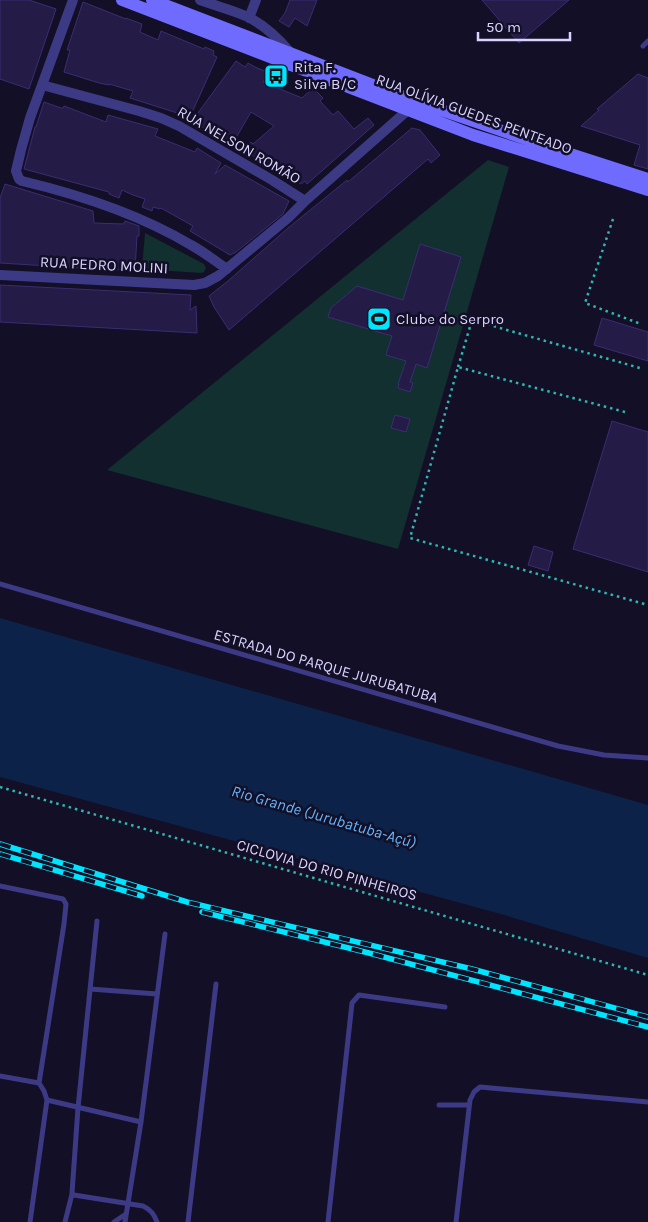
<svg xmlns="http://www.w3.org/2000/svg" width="648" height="1222" font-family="Karla,sans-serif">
<rect width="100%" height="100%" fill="#130f26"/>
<path fill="#12302f" d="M488,160L509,167L398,549L107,470Z
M145,233L204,264L206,268L204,272L201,273L142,269Z"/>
<path fill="#0c2248" d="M0,618L648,805V958L497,913L0,777Z"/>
<path fill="#241b47" stroke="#3b2d73" d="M0,0H29L56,9L29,89L0,79Z
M290,0H317L307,26L295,18L289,27L279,21L285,13Z
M482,0H569L519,43Z
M83,2L126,19V18L142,24L140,32L158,40L161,31L204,49L205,47L214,51L213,55L217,57L190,117L130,98L133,91L109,84V85L99,83L64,72L70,50H67Z
M236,61L245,67L248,63L255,67L269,73L263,82L302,98L312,89L316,91L323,98L320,101L333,115L338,111L354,129L368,118L374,125L307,184L305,181L301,184L243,150L251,142L253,144L274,126L251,112L233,143L205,127L204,128L192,121Z
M638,74L648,78V169L634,165L640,145L581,126L599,110L597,109Z
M44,102L61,108H63L64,106L106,122L108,115L158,129L155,136L195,152L197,148L221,163L215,174L225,165L289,201L283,214L236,252L230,255L190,231L193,226L161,208L160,209L153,207L152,211L142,207L145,199L133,195L122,190L119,198L109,194V192L24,169L35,127H36Z
M412,128L420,130L440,155L431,163L428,159L229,330L214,307L209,296L228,281L288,228L347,180L348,182Z
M5,184L93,211L94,223L124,224L125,221L139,226V236H137L135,270L98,269L0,263V198Z
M420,244L461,257L427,368L416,364L410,382L413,383L410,392L398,388L399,384H398L406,361L386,355L392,336L328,317L331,308L357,286L403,300Z
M0,285L191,295L190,310L196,306L197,333L0,322Z
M602,318L648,332V361L594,345Z
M395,415L410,419L406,432L391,428Z
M612,421L648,432V572L573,549Z
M534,546L553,552L548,571L528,565Z"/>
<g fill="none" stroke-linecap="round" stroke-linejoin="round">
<path stroke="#2fb8b0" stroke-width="2.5" stroke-dasharray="2.5 4" stroke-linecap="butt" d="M613,219L585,303L641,324
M458,367L472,320L640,368
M625,412L458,367L410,538L648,605
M0,787L648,975"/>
<path stroke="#3d3a85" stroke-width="5" d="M643,46L648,41
M0,584L558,746L604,755L648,758
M0,886L63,899L66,904L64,924L39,1083
M97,921L78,1108L72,1193L74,1195L143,1206C151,1210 154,1214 157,1222
M90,989L157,994
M0,1076L39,1083L44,1091L47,1100L30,1222
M47,1100L141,1122L125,1222
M439,1105H469
M141,1122L165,934
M65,1222L72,1194
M114,1222L126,1214
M188,1222L216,984
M328,1222L352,1003L359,995L445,1007
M456,1222L470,1100L474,1092L480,1087L648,1102"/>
<path stroke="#3d3a85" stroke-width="10" d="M73,0L30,118L21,150L16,171L19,179L22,181C81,195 139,214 191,245C204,252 215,261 227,269
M200,0C216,6 233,10 248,17C264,25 279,39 290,52
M249,18L256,0
M42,85L139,111L161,118L179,126L272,180L305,201
M0,275L194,285L205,283L218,276L288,218L305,201L408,110L410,104"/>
<path stroke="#6f6bff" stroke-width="12" d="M122,0L473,135L648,190
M152,0L412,100L567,153L648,179"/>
<g stroke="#00e5ff" stroke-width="5.5">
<path id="rail" d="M0,844L187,902L472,969L648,1017
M0,854L142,896
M202,912L369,953L648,1027"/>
</g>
<use href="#rail" stroke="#130f26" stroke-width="4" stroke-dasharray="11" stroke-linecap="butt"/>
</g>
<defs>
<g id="bus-square" transform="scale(1.25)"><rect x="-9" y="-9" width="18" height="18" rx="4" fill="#00e5ff" stroke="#130f26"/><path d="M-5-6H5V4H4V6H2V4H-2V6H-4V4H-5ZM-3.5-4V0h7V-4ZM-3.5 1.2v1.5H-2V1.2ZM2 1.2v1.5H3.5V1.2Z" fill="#111"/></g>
<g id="stadium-square" transform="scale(1.25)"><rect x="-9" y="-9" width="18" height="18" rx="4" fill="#00e5ff" stroke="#130f26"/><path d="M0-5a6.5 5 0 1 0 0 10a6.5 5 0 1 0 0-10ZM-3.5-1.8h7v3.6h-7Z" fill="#111"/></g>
</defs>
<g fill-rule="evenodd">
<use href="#bus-square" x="276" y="76"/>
<use href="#stadium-square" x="379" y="319"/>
</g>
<g text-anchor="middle" stroke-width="5" stroke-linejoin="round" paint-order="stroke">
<g font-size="15" fill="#d9d4ff" stroke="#130f26" text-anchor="start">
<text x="294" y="72">Rita F.<tspan x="294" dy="17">Silva B/C</tspan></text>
<text x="396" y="324">Clube do Serpro</text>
</g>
<g font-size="15" fill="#d9d4ff" stroke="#130f26">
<text transform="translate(474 114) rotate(20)" y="5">RUA OLÍVIA GUEDES PENTEADO</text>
<text transform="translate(239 145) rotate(30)" y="5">RUA NELSON ROMÃO</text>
<text transform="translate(104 265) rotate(3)" y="5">RUA PEDRO MOLINI</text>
<text transform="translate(326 666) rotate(16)" y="5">ESTRADA DO PARQUE JURUBATUBA</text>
<text transform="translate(327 870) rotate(16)" y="5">CICLOVIA DO RIO PINHEIROS</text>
</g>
<g font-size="16" font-style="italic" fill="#62b6ff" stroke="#130f26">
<text transform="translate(324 816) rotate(16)" y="6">Rio Grande (Jurubatuba-Açú)</text>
</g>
</g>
<path d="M478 32v8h92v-8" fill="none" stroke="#d9d4ff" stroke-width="2.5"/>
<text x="486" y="32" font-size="15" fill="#d9d4ff" stroke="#130f26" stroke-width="4" paint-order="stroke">50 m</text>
</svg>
